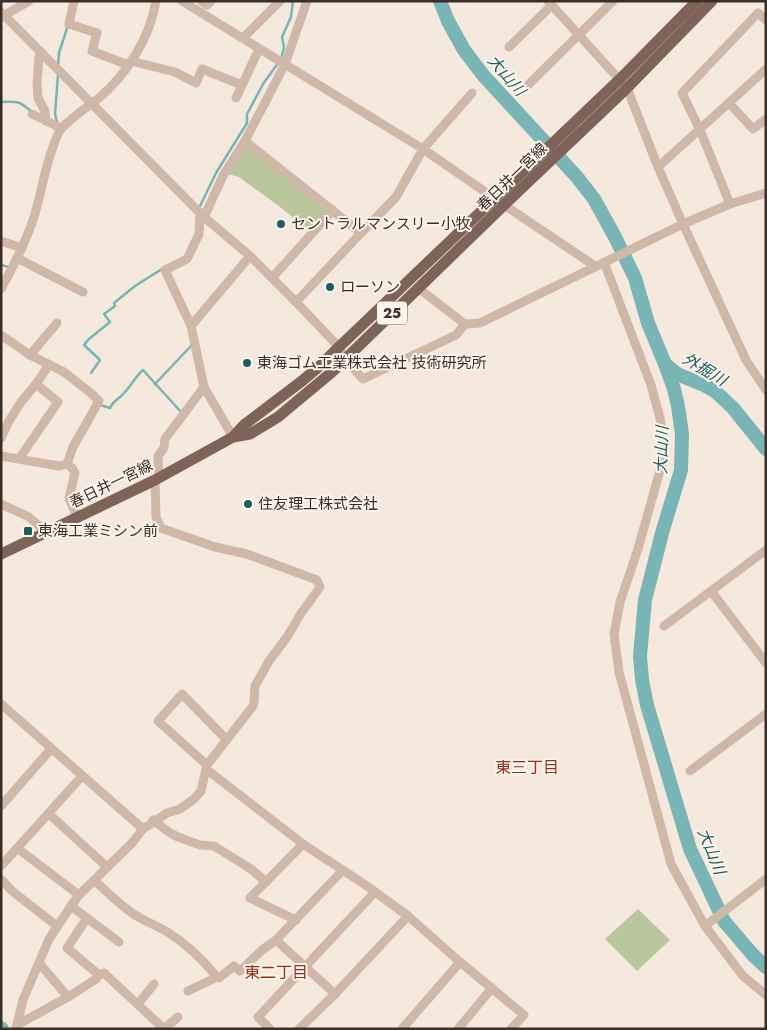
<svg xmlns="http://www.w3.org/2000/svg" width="767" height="1030" font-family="Jost,'Noto Sans JP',sans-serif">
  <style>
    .green { fill: #b9c69c }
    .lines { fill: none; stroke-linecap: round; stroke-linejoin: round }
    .stream { stroke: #79b5b5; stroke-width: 2.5 }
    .river { stroke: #79b5b5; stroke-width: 14 }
    .minor { stroke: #cfb8a8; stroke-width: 9 }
    .major { stroke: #7e6458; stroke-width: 11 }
    .poi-dot { fill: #195f61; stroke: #fcf3eb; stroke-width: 2 }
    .labels { text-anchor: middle; stroke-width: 4; stroke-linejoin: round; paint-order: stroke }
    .shield { fill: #fcf3eb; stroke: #756963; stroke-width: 1 }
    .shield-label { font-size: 14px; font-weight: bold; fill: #3b2e29 }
    .street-label { font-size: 15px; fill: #3b2e29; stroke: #fcf3eb }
    .poi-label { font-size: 15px; fill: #3b2e29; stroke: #fcf3eb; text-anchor: start }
    .water-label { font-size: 16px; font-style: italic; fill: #195f61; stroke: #fcf3eb }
    .neighbourhood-label { font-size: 16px; fill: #923219; stroke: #fcf3eb }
  </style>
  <rect width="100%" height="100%" fill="#f5e9de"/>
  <!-- green -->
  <g class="green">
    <polygon points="246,147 328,211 311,232 280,207 239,177 228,174"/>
    <polygon points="638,909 670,940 637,971 605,939"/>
  </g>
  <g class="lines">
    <!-- stream -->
    <g class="stream">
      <polyline points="58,66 59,53 68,25"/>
      <path d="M1 102C19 101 19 101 32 112"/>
      <polyline points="57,122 55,114 58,74"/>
      <polyline points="200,206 216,173 247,123 247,114 263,84 281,59 284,47 282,37 291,17 293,1"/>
      <polyline points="1,265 9,267"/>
      <polyline points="91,373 100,360 84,345 89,339 110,322 104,314 115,306 114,303 135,286 162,269"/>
      <polyline points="155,384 191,346"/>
      <path d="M100 405 110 408C113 401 119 399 124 393 131 386 135 377 143 370L181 412"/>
    </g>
    <!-- river -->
    <g class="river">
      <polyline points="440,1 448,21 464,50 483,75 577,177 594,199 615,237 635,278 648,323 665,364 674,389 678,406 682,434 681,470 662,533 645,600 640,656 642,680 647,705 690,849 724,921 753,955 766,967"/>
      <polyline points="665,364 677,374 704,385 716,392 733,408 766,449"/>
      <polyline points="1,1028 2,1029"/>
    </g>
    <!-- minor -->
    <g class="minor">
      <polyline points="74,1 69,24 97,33 92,51 128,65"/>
      <polyline points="182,1 423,149 494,198"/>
      <polyline points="201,1 207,5 211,1"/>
      <polyline points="548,1 627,88 658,167 683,224 746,360 766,390"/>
      <polyline points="1,12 204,217 250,256 296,302 339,347 345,359 363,379 456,335 465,324"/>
      <polyline points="1,17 29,1"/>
      <polyline points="243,38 280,1"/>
      <polyline points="509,47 552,5"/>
      <polyline points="41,52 39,57 37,83 38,98 45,111 46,121"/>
      <polyline points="131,61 175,72 196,83 202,69 242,85"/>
      <polyline points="525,88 613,1"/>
      <polyline points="236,98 259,49"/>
      <polyline points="729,103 753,129 766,119"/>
      <polyline points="32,114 53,124 61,129"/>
      <polyline points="245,141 361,233 396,197 423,149 472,93"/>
      <polyline points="658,167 766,69"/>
      <polyline points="730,204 700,130 682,93 758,13 766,20"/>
      <polyline points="504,205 595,266"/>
      <polyline points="204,217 223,176 245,141 285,64 307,1"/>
      <polyline points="1,241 22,248"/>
      <polyline points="17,258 83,292"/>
      <polyline points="604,262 651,385 661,422 662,463 638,549 620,602 614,634 619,672 671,864 705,926 743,976 766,995"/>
      <polyline points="272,278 333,210"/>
      <polyline points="418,288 465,324 480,323 683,224 730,204 766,193"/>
      <path d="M1 289C13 267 25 244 33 220 41 196 44 170 53 147 55 141 57 134 61 129 72 117 86 108 99 98 127 74 150 38 156 1"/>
      <polyline points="296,302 361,233"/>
      <polyline points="191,326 165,270 187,259 199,234 200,213"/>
      <polyline points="1,335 30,355 64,372 92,394 99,401 73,447 67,464"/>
      <polyline points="30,355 57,323"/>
      <polyline points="233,437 204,387 191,326 250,256"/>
      <polyline points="1,438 9,421 21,402 36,384 49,365"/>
      <polyline points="1,456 59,466 67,464 72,468 75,473 69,498 77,517"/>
      <polyline points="19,459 58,402 36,384"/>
      <polyline points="159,477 158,456 164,448 165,439 204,387"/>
      <polyline points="155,480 156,517 161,528 215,547 247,554 317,580 320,587 300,615 287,637 269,661 255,686 254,702 253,706 207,765 206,769 303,844 367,886 408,916 460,962 524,1015 511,1029"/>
      <polyline points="1,504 29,517 46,532"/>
      <polyline points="711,591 766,663"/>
      <polyline points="664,626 766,550"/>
      <polyline points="1,704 143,829"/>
      <polyline points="207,765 158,721 182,694 226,739"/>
      <polyline points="690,771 766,714"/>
      <polyline points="1,806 51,749"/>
      <polyline points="49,814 107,867"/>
      <polyline points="153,820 170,833 178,837 200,845 214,846 251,869 266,882"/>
      <polyline points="17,848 79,895"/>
      <polyline points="1,864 2,865 82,776"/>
      <polyline points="2,880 12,891 57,926"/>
      <path d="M94 880C107 892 120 905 135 915 146 922 158 926 169 933 188 945 203 960 217 977"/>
      <polyline points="71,906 87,918 67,948 99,975"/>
      <polyline points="87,918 119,942"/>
      <polyline points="296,920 250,898 303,844"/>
      <polyline points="705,926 766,879"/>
      <polyline points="276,940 335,994"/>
      <polyline points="39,963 68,997"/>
      <polyline points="188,991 217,977 219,978 234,966 240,971 262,950 276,940 343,870"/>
      <polyline points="138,1004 154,984"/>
      <polyline points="17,1025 68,997 96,979 99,975 104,973 164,1029"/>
      <polyline points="16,1029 23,1000 49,939 71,906 79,895 132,843 143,829 167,813 180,809 194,799 201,791 206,769"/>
      <polyline points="164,1029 178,1017"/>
      <polyline points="270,1029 258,1017 375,892"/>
      <polyline points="299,1029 335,994 408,916"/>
      <polyline points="402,1029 460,962"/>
      <polyline points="458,1029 492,988"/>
    </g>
    <!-- major -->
    <g class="major">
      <polyline points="233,437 250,434 278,417 332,372 504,205 627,88 712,1"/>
      <polyline points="1,554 155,480 233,437 244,425 302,381 322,364 339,347 620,79 697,1"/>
    </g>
  </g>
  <!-- markers -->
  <g class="poi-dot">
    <circle cx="281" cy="224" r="5"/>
    <circle cx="330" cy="287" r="5"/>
    <circle cx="247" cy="363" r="5"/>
    <circle cx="248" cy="504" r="5"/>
    <rect x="23" y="526" width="10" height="10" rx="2.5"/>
  </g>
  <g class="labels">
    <!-- shield labels -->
    <rect class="shield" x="377" y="301.5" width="30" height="23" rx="4"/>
    <g class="shield-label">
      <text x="392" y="318">25</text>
    </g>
    <!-- street labels -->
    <g class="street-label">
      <text transform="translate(512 177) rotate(-44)" y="5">春日井一宮線</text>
      <text transform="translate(111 484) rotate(-26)" y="5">春日井一宮線</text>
    </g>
    <!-- poi labels -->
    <g class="poi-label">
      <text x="291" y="229">セントラルマンスリー小牧</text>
      <text x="340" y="292">ローソン</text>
      <text x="257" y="368">東海ゴム工業株式会社 技術研究所</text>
      <text x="258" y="509">住友理工株式会社</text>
      <text x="38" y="536">東海工業ミシン前</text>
    </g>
    <!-- water labels -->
    <g class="water-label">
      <text transform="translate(507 75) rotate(49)" y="6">大山川</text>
      <text transform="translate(705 369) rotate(31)" y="6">外掘川</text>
      <text transform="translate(661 450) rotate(-88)" y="6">大山川</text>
      <text transform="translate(712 851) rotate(68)" y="6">大山川</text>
    </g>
    <!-- neighbourhood labels -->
    <g class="neighbourhood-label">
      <text x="527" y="773">東三丁目</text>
      <text x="276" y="978">東二丁目</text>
    </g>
  </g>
  <!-- border -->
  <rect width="767" height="1030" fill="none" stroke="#3b2e29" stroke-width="5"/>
</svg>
